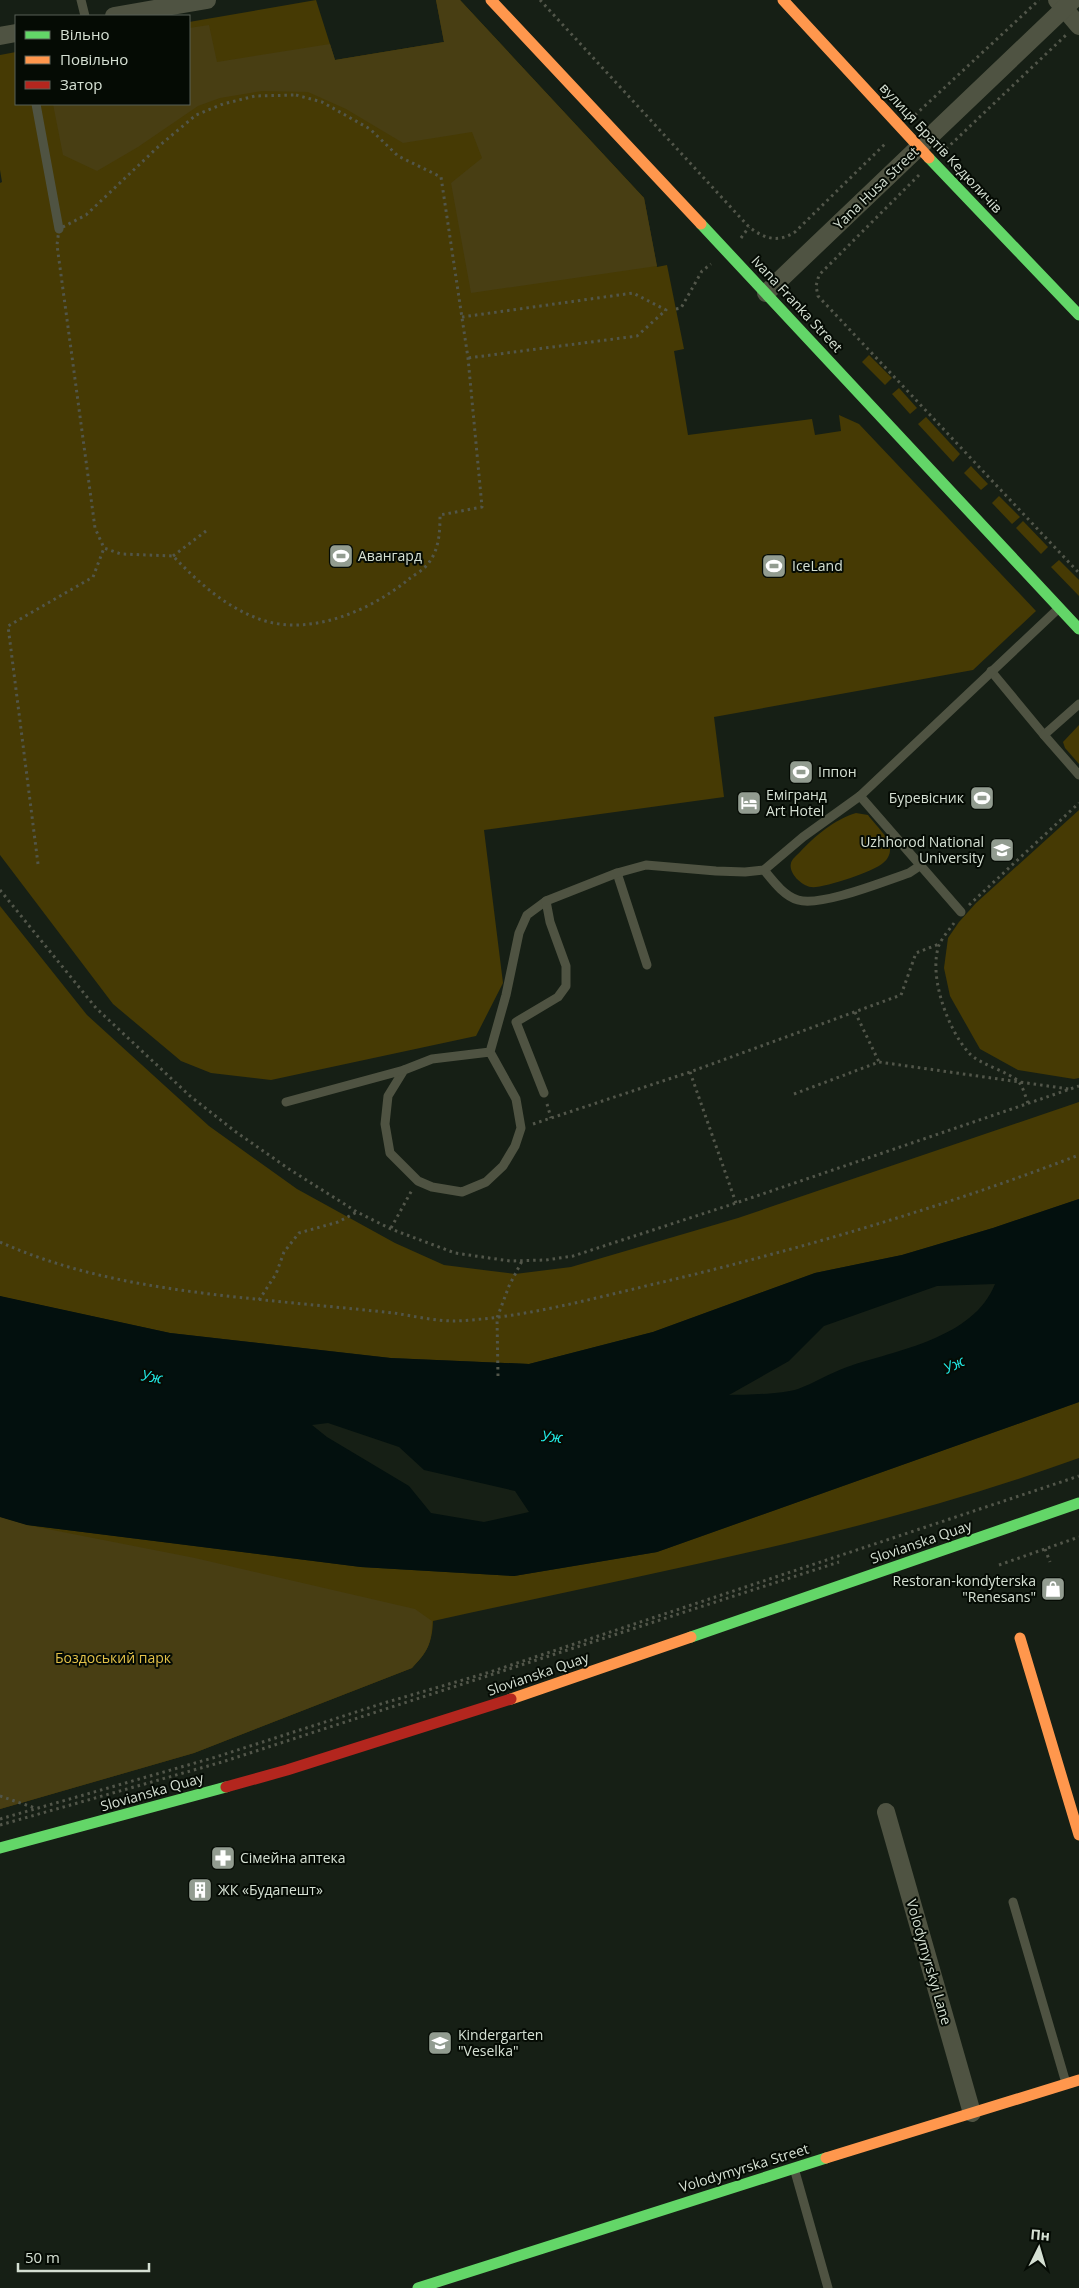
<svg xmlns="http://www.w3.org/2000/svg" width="1079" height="2288" font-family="'Open Sans',sans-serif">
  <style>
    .green { fill: #463a04 }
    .forest { fill: #483e13 }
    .water { fill: #03100e; fill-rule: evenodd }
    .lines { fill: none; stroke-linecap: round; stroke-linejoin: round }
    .path { stroke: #52564a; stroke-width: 3; stroke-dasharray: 2.5 4; stroke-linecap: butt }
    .lane { stroke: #4f5342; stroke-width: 9 }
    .street { stroke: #4f5342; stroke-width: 18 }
    .fast { stroke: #63d668; stroke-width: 11 }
    .slow { stroke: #ff974d; stroke-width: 11 }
    .jam { stroke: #b3261e; stroke-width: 11 }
    .labels { text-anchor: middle; stroke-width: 4; stroke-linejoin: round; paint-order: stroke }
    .street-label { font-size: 14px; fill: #d5e0d3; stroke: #050b04 }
    .poi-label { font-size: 14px; fill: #d5e0d3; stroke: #050b04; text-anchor: start }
    .park-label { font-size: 14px; fill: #e4c149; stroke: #050b04 }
    .water-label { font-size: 15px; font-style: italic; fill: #21e9e4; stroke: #050b04 }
  </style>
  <rect width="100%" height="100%" fill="#161f15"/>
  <!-- green -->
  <g class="green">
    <polygon points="316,0 335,60 444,42 436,0 460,0 644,198 657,267 667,265 684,349 674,351 688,435 812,419 815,435 841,431 839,415 859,424 1036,611 973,670 714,717 724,797 484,830 503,983 476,1036 271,1080 211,1073 181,1061 113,1004 0,855 0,183 2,182 0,170 0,55 16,52 16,104 189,104 189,22"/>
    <polygon points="869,355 892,378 885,385 862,362"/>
    <polygon points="899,388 917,408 910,414 892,394"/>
    <polygon points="926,417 960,454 953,462 918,424"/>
    <polygon points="971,466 988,484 981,490 964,473"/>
    <polygon points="999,496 1020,517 1012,524 992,503"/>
    <polygon points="1023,521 1048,547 1041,554 1016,528"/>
    <polygon points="1059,560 1079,580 1079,596 1051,567"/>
    <polygon points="1079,725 1079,764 1065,748 1063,742"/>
    <polygon points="1079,810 1079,1078 1074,1079 1018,1070 980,1049 950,996 944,968 948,938 959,922 976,903"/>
    <path d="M856 813 868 815C875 825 890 837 890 850 890 855 887 860 883 863 875 871 822 889 811 887 802 886 788 873 791 863 792 859 797 855 800 852 815 836 835 819 856 813Z"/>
    <polygon points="0,906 87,1015 209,1126 297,1189 395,1243 444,1265 515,1274 571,1267 738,1218 1079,1102 1079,1199 993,1228 902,1255 815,1273 653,1332 529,1364 391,1358 170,1333 3,1297 0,1296"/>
    <path d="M1079 1402V1458C870 1534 649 1573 433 1621 432 1644 427 1652 412 1668L194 1753 0 1809V1517L27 1525 361 1567 514 1576 657 1552Z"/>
  </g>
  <!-- forest -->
  <g class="forest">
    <polygon points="436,0 460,0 644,198 657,266 471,293 451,183 482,158 472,132 403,143 346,109 308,92 262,91 220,98 198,106 138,147 97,171 63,155 53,104 189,104 189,28 209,25 217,62 330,44 335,60 444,42"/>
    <path d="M0 1517 27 1525 195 1558 415 1609 432 1621C432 1644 427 1652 412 1668L194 1753 0 1809Z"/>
  </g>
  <!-- water -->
  <path class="water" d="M1079 1199V1402L657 1552 514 1576 361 1567 27 1525 0 1517V1296L170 1333 390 1358 529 1364 653 1332 815 1273 902 1255 993 1228ZM995 1284C973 1339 896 1350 847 1367 830 1373 814 1383 798 1389 782 1394 746 1395 729 1395L789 1361 824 1326 937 1286ZM328 1423 399 1447 424 1470 515 1491 529 1512 484 1522 431 1513 409 1486 327 1437 312 1425Z"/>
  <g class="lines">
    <!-- path -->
    <g class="path">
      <path d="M540 0 749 227C765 239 778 243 795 232L887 142"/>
      <path d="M296 95 322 102 370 129 398 156 441 177 468 358 482 507 440 515C440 533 439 551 427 565 422 571 414 575 409 579 369 612 305 639 254 617 222 604 197 581 173 556L121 554 104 548 95 528 57 245 59 229 86 215 159 146 196 115 223 104 255 96Z"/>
      <polyline points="915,115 1039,0"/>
      <polyline points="946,149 1066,35"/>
      <polyline points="919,175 819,275 816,286 818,296 1079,573"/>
      <polyline points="741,238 749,227"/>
      <polyline points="676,309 681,308 702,271 711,264"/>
      <polyline points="462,317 633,293 666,310 637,336 468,358"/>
      <polyline points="173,556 206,531"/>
      <polyline points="38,864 8,626 93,577 104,548"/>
      <polyline points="0,890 96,1008 190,1096 236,1132 289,1169 357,1212 391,1229 455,1253 510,1261 546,1260 573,1256 736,1203 1079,1086"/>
      <polyline points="969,905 1079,803"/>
      <path d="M954 923C949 930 942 938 939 945 928 976 948 1030 969 1053 980 1065 1010 1072 1019 1082 1023 1087 1026 1098 1028 1103"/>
      <polyline points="855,1012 879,1062"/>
      <polyline points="690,1072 736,1203"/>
      <polyline points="794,1094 879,1062 1069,1089"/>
      <polyline points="547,1104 551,1118"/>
      <polyline points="533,1124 690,1072 901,995 916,953 939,944"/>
      <polyline points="391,1228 412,1190"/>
      <path d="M0 1242C80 1278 168 1290 255 1299 301 1304 347 1308 394 1313 413 1316 435 1321 455 1321 525 1318 594 1298 663 1282 804 1248 944 1207 1079 1155"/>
      <polyline points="259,1300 276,1274 284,1252 299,1233 338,1222 357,1212"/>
      <polyline points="498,1376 497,1318 509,1286 522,1261"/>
      <polyline points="1045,1549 1050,1562"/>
      <polyline points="999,1565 1079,1537"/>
      <polyline points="0,1796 35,1808"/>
      <polyline points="0,1819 216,1757 384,1703 490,1672 1079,1476"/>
      <polyline points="0,1825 222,1762 839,1562"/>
    </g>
    <!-- lane -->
    <g class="lane">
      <polyline points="81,0 85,16"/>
      <polyline points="36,104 59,229"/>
      <polyline points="991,671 1044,735"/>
      <polyline points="1079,704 1044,735 1079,775"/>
      <polyline points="860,796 961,912"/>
      <path d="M764 870C773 881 784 896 798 900 821 907 885 881 909 873L921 865"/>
      <polyline points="617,873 647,965"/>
      <polyline points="490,1052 516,1099 521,1128 515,1146 503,1166 486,1182 462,1192 432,1187 418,1181 390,1153 385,1124 388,1096 404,1070 432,1059 490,1052 506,995 519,933 527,915 546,901"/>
      <polyline points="544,1093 516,1022 558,997 566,986 566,966 550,922 546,901 617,873 646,865 716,871 745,872 764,870 803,837 860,796 1059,608"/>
      <polyline points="286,1102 404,1070"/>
      <polyline points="1013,1902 1066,2083"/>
      <polyline points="794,2168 828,2288"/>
    </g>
    <!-- street -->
    <g class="street">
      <polyline points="1057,0 1079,26"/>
      <polyline points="114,16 207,0"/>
      <polyline points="0,36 16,33"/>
      <polyline points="766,293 1073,0"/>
      <polyline points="886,1812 972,2113"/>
    </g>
    <!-- fast -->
    <g class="fast">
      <polyline points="929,158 1079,315"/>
      <polyline points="701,224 1079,629"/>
      <polyline points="691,1637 1079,1503"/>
      <polyline points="0,1848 226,1787"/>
      <polyline points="418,2288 826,2158"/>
    </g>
    <!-- slow -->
    <g class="slow">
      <polyline points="491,0 701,224"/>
      <polyline points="783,0 929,158"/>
      <polyline points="1020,1638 1079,1835"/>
      <polyline points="511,1699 691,1637"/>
      <polyline points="826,2158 1079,2080"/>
    </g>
    <!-- jam -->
    <polyline class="jam" points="226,1787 287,1770 511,1699"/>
  </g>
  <!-- icons -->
  <defs>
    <symbol id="stadium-square" viewBox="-11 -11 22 22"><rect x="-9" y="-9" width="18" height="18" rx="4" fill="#929c90" stroke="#050b04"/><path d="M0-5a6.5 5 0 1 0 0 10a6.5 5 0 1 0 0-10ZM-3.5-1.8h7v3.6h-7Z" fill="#fff"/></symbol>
    <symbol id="hotel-square" viewBox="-11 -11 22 22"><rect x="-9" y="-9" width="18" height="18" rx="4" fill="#929c90" stroke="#050b04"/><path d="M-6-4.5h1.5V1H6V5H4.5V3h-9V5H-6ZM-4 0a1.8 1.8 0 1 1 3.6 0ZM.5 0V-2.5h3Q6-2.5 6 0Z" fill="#fff"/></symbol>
    <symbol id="university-square" viewBox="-11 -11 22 22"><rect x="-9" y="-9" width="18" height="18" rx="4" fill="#929c90" stroke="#050b04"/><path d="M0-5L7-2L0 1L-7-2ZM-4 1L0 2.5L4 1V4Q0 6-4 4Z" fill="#fff"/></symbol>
    <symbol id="shop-square" viewBox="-11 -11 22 22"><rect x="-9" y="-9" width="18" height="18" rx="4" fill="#929c90" stroke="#050b04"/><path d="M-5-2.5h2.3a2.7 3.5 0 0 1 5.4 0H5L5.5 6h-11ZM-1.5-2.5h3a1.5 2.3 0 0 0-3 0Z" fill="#fff"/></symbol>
    <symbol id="pharmacy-square" viewBox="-11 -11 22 22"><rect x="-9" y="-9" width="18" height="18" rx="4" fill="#929c90" stroke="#050b04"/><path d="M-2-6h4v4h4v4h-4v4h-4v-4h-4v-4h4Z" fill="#fff"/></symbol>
    <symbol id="building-square" viewBox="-11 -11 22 22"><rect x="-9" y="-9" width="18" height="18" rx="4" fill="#929c90" stroke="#050b04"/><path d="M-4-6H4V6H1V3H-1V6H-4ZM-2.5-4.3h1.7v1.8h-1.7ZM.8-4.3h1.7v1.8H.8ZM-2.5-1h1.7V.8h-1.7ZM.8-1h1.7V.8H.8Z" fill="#fff"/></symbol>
    <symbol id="school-square" viewBox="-11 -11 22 22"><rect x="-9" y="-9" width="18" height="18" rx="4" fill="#929c90" stroke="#050b04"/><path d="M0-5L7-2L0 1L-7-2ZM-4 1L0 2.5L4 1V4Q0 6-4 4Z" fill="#fff"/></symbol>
  </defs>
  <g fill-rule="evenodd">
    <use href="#stadium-square" x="327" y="542" width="28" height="28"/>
    <use href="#stadium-square" x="760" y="552" width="28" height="28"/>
    <use href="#stadium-square" x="787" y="758" width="28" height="28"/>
    <use href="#stadium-square" x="968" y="784" width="28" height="28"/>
    <use href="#hotel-square" x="735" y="789" width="28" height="28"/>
    <use href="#university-square" x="988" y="836" width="28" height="28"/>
    <use href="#shop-square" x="1039" y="1575" width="28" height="28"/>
    <use href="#pharmacy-square" x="209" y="1844" width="28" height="28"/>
    <use href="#building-square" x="186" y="1876" width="28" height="28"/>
    <use href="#school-square" x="426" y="2029" width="28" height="28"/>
  </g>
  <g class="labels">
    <!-- street labels -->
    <g class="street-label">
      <text transform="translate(941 148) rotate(47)" y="5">вулиця Братів Кедюличів</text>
      <text transform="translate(876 188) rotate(-44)" y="5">Yana Husa Street</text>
      <text transform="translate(797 304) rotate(47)" y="5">Ivana Franka Street</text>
      <text transform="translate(921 1542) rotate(-19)" y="5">Slovianska Quay</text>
      <text transform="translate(538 1674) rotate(-19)" y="5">Slovianska Quay</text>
      <text transform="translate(152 1792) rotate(-16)" y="5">Slovianska Quay</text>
      <text transform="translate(929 1962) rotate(74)" y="5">Volodymyrskyi Lane</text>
      <text transform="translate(744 2168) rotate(-17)" y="5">Volodymyrska Street</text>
    </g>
    <!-- poi labels -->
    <g class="poi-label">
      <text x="358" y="561">Авангард</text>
      <text x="792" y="571">IceLand</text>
      <text x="818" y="777">Іппон</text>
      <text x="766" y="800">Емігранд<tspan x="766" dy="16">Art Hotel</tspan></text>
      <text x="964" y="803" text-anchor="end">Буревісник</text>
      <text x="984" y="847" text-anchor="end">Uzhhorod National<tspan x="984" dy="16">University</tspan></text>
      <text x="1036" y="1586" text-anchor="end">Restoran-kondyterska<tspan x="1036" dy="16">"Renesans"</tspan></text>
      <text x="240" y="1863">Сімейна аптека</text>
      <text x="218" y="1895">ЖК «Будапешт»</text>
      <text x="458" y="2040">Kindergarten<tspan x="458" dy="16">"Veselka"</tspan></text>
    </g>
    <!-- park labels -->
    <g class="park-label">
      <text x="113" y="1663">Боздоський парк</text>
    </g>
    <!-- water labels -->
    <g class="water-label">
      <text transform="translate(954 1365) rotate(-26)" y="5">Уж</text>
      <text transform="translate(152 1377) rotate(9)" y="5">Уж</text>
      <text transform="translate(552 1437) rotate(6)" y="5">Уж</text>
    </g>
  </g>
  <!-- legend -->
  <rect x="15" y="15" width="175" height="90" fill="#050b04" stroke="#586057"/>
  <rect x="25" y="31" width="25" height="8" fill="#63d668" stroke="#586057"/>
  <text x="60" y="40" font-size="15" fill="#d5e0d3">Вільно</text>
  <rect x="25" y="56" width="25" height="8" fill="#ff974d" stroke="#586057"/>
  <text x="60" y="65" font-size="15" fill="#d5e0d3">Повільно</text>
  <rect x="25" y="81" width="25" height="8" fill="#b3261e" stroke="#586057"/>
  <text x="60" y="90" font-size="15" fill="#d5e0d3">Затор</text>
  <!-- north arrow -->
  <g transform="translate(1039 2248) rotate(5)" stroke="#050b04" stroke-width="4" paint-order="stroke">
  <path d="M0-4L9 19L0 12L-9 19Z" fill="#d5e0d3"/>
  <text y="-8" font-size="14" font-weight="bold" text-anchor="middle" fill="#d5e0d3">Пн</text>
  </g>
  <!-- scale -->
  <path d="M18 2263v8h131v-8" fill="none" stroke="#d5e0d3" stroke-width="2.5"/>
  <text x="25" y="2263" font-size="15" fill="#d5e0d3" stroke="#050b04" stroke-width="4" paint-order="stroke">50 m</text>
</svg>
